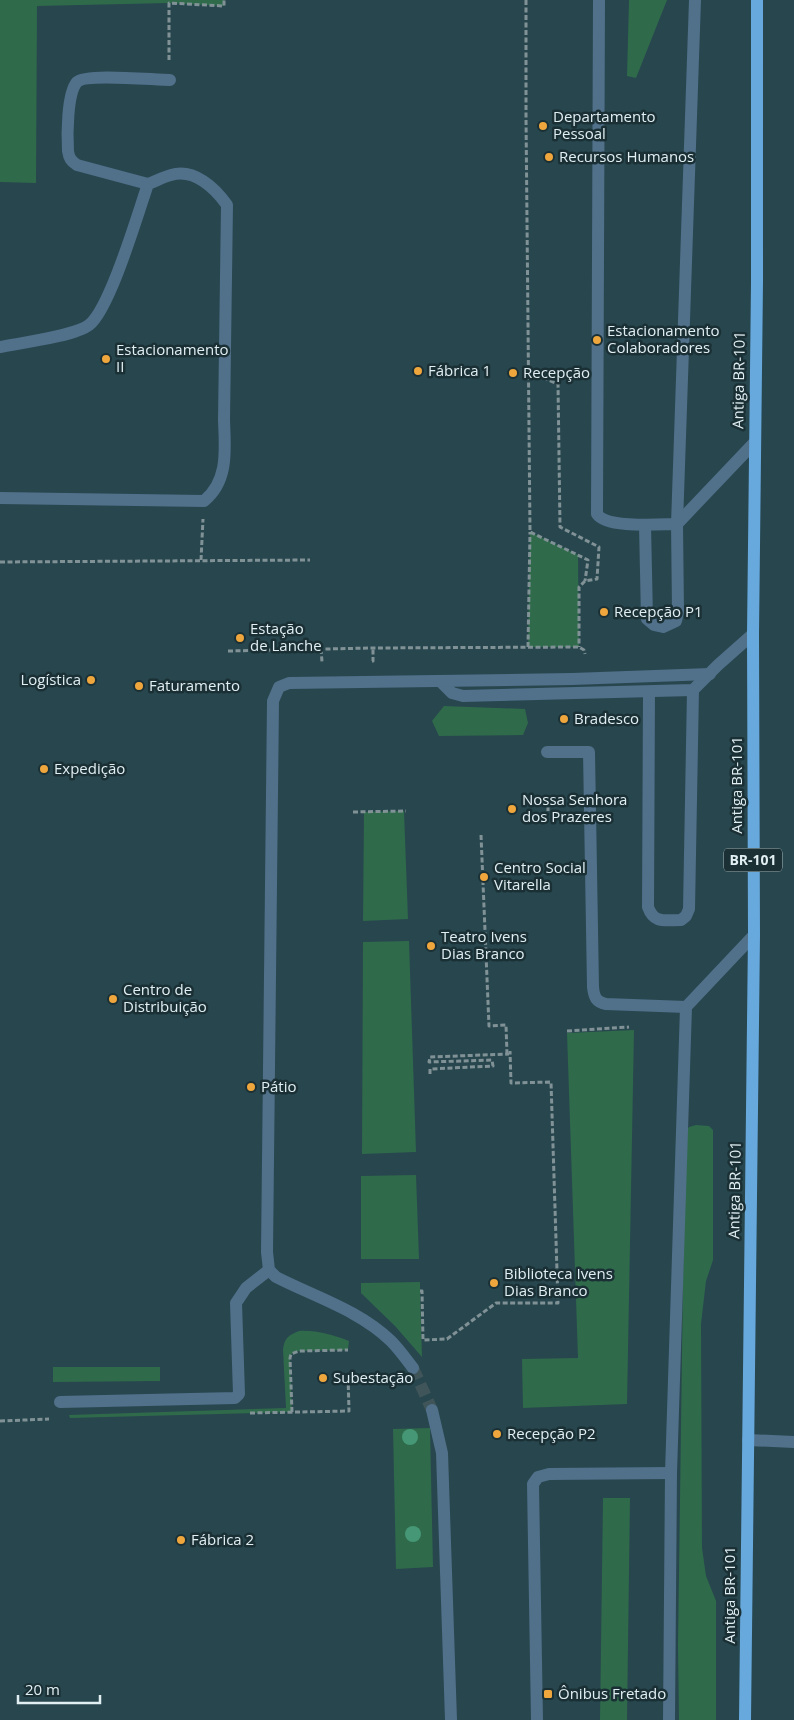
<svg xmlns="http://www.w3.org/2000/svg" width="794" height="1720" font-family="'Open Sans',sans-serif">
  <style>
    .built { fill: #28464e }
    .green { fill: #2f6a4b }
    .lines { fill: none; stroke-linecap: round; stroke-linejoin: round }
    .minor-tunnel { stroke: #40555a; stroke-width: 12; stroke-dasharray: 12 6; stroke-linecap: butt }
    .path { stroke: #819297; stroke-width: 3; stroke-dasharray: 5 2.5; stroke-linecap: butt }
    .minor { stroke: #51708a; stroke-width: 12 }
    .major { stroke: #67a8dd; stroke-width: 12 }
    .tree { fill: #459775 }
    .poi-dot { fill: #efa73d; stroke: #1a3035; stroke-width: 2 }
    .labels { text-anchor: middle; stroke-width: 5; stroke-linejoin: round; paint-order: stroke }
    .shield { fill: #1a3035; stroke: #a5b5b9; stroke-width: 1 }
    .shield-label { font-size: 14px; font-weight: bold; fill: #e1eef2 }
    .poi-label { font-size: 15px; fill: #e1eef2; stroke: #1a3035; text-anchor: start }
    .street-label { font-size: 15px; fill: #e1eef2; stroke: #1a3035 }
  </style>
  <rect width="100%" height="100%" fill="#243a3f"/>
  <!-- built -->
  <rect class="built" x="0" y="0" width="794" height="1720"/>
  <!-- green -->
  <g class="green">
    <polygon points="0,0 224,0 224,6 169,3 37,6 36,183 0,182"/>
    <polygon points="629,0 667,0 636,78 627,76"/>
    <polygon points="530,532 578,555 579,647 528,647"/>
    <polygon points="444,706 525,709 528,723 523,735 439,736 432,721"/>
    <polygon points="404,811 408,919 363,921 364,812"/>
    <polygon points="409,941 416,1152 362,1154 363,942"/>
    <polygon points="634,1030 627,1404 523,1408 522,1359 578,1358 567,1033"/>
    <polygon points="696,1125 709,1126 713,1130 713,1260 706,1281 701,1324 702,1548 706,1576 716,1601 716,1720 679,1720 678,1646 685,1133 689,1127"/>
    <polygon points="416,1175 419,1259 361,1259 361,1176"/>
    <polygon points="420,1282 420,1291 422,1357 395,1326 361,1293 361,1283"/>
    <path d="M299 1331C316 1330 333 1335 349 1341L348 1350 299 1351 291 1354 290 1358 292 1412 70 1418 69 1415 286 1408 283 1350C284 1338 289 1335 299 1331Z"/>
    <polygon points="53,1367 160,1367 160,1381 53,1382"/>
    <polygon points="430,1428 433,1567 396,1569 393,1429"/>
    <polygon points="603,1498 630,1498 627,1720 600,1720"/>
  </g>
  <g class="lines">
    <!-- minor-tunnel -->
    <polyline class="minor-tunnel" points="413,1368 432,1410"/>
    <!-- path -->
    <g class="path">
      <polyline points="526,0 526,117 530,532 588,560 585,581"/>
      <polyline points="169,60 169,3 224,6 224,0"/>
      <polyline points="529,372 558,384 560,527 599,547 597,579 585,581 579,587 579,647"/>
      <polyline points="201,560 203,519"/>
      <polyline points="0,562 310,560"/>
      <polyline points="528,647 530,532"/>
      <polyline points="321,649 322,662 323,662"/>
      <polyline points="228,651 373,648 579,647 584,650 585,654"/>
      <polyline points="372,661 373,661 373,648"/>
      <polyline points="548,800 548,811"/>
      <polyline points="353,812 406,811"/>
      <polyline points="481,835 489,1026 506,1025 507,1054"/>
      <polyline points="567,1031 629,1027"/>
      <polyline points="430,1074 430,1069 493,1066 492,1060 429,1062 430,1057 509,1054"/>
      <polyline points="420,1291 422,1291 423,1340 447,1339 496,1303 558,1303 551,1082 511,1083 510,1051"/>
      <polyline points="292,1412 290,1358 291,1354 299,1351 348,1350"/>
      <polyline points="250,1413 349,1411 348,1375"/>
      <polyline points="0,1421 49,1419"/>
    </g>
    <!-- minor -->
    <g class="minor">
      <path d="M599 0 597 514C607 529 660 524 677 524L755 442"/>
      <path d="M148 184 77 165C71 161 69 158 68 151 67 136 67 93 77 82 86 73 154 80 170 80"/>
      <path d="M0 347C20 343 75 336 89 325 110 309 138 213 148 184 156 181 163 177 171 175 194 168 215 188 227 205L224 420C225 449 229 481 204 501L0 498"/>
      <polyline points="645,525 647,619 654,625 663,627 676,621 678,611 677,524 695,0"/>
      <polyline points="440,681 452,693 463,696 693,690 718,665 753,634"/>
      <path d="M649 692 648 907C654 924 665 920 681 920L686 916 689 909 693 690"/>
      <path d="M547 752H589L593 987C594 997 596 1002 606 1004L686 1007"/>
      <path d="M413 1368C406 1359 399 1349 391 1341 359 1310 315 1297 276 1277L269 1270 267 1252 273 701 279 687 289 683 572 679 710 674"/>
      <polyline points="60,1402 235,1398 239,1394 236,1303 246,1288 269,1270"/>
      <polyline points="432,1410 442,1453 451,1720"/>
      <polyline points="748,1440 794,1442"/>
      <polyline points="537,1720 533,1484 538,1477 549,1474 671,1473"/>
      <polyline points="669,1720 671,1473 686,1007 754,935"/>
    </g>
    <!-- major -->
    <polyline class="major" points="745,1720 754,935 753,634 757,282 757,0"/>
  </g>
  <!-- trees -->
  <g class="tree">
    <circle cx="410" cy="1437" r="8"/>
    <circle cx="413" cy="1534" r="8"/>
  </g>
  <!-- markers -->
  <g class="poi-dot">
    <circle cx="543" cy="126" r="5"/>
    <circle cx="549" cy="157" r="5"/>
    <circle cx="597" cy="340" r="5"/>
    <circle cx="106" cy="359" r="5"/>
    <circle cx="418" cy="371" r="5"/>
    <circle cx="513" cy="373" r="5"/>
    <circle cx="604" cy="612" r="5"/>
    <circle cx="240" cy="638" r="5"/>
    <circle cx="91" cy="680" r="5"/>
    <circle cx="139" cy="686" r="5"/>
    <circle cx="564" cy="719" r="5"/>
    <circle cx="44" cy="769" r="5"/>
    <circle cx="512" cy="809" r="5"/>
    <circle cx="484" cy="877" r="5"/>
    <circle cx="431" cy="946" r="5"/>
    <circle cx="113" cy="999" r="5"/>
    <circle cx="251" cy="1087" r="5"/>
    <circle cx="494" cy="1283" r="5"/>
    <circle cx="323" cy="1378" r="5"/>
    <circle cx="497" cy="1434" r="5"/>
    <circle cx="181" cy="1540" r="5"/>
    <rect x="543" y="1689" width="10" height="10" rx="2.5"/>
  </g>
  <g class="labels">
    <!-- shield labels -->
    <rect class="shield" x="724" y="848.5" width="58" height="23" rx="4"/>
    <g class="shield-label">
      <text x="753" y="865">BR-101</text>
    </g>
    <!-- poi labels -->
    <g class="poi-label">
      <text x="553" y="122">Departamento<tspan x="553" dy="17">Pessoal</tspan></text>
      <text x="559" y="162">Recursos Humanos</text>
      <text x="607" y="336">Estacionamento<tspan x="607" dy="17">Colaboradores</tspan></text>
      <text x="116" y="355">Estacionamento<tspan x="116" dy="17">II</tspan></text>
      <text x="428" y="376">Fábrica 1</text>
      <text x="523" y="378">Recepção</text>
      <text x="614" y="617">Recepção P1</text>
      <text x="250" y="634">Estação<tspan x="250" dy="17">de Lanche</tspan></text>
      <text x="81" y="685" text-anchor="end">Logística</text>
      <text x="149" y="691">Faturamento</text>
      <text x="574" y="724">Bradesco</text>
      <text x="54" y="774">Expedição</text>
      <text x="522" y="805">Nossa Senhora<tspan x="522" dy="17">dos Prazeres</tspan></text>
      <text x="494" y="873">Centro Social<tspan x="494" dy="17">Vitarella</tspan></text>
      <text x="441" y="942">Teatro Ivens<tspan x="441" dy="17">Dias Branco</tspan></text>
      <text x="123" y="995">Centro de<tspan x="123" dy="17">Distribuição</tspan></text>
      <text x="261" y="1092">Pátio</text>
      <text x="504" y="1279">Biblioteca Ivens<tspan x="504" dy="17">Dias Branco</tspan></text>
      <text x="333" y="1383">Subestação</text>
      <text x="507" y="1439">Recepção P2</text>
      <text x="191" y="1545">Fábrica 2</text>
      <text x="558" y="1699">Ônibus Fretado</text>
    </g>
    <!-- street labels -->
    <g class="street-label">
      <text transform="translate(739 380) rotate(-89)" y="5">Antiga BR-101</text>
      <text transform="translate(737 785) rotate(-90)" y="5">Antiga BR-101</text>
      <text transform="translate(735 1190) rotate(-89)" y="5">Antiga BR-101</text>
      <text transform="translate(730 1595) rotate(-90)" y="5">Antiga BR-101</text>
    </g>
  </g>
  <!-- scale -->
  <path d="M18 1695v8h82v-8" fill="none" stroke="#e1eef2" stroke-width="2.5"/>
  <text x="25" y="1695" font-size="15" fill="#e1eef2" stroke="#1a3035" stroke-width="4" paint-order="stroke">20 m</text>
</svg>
